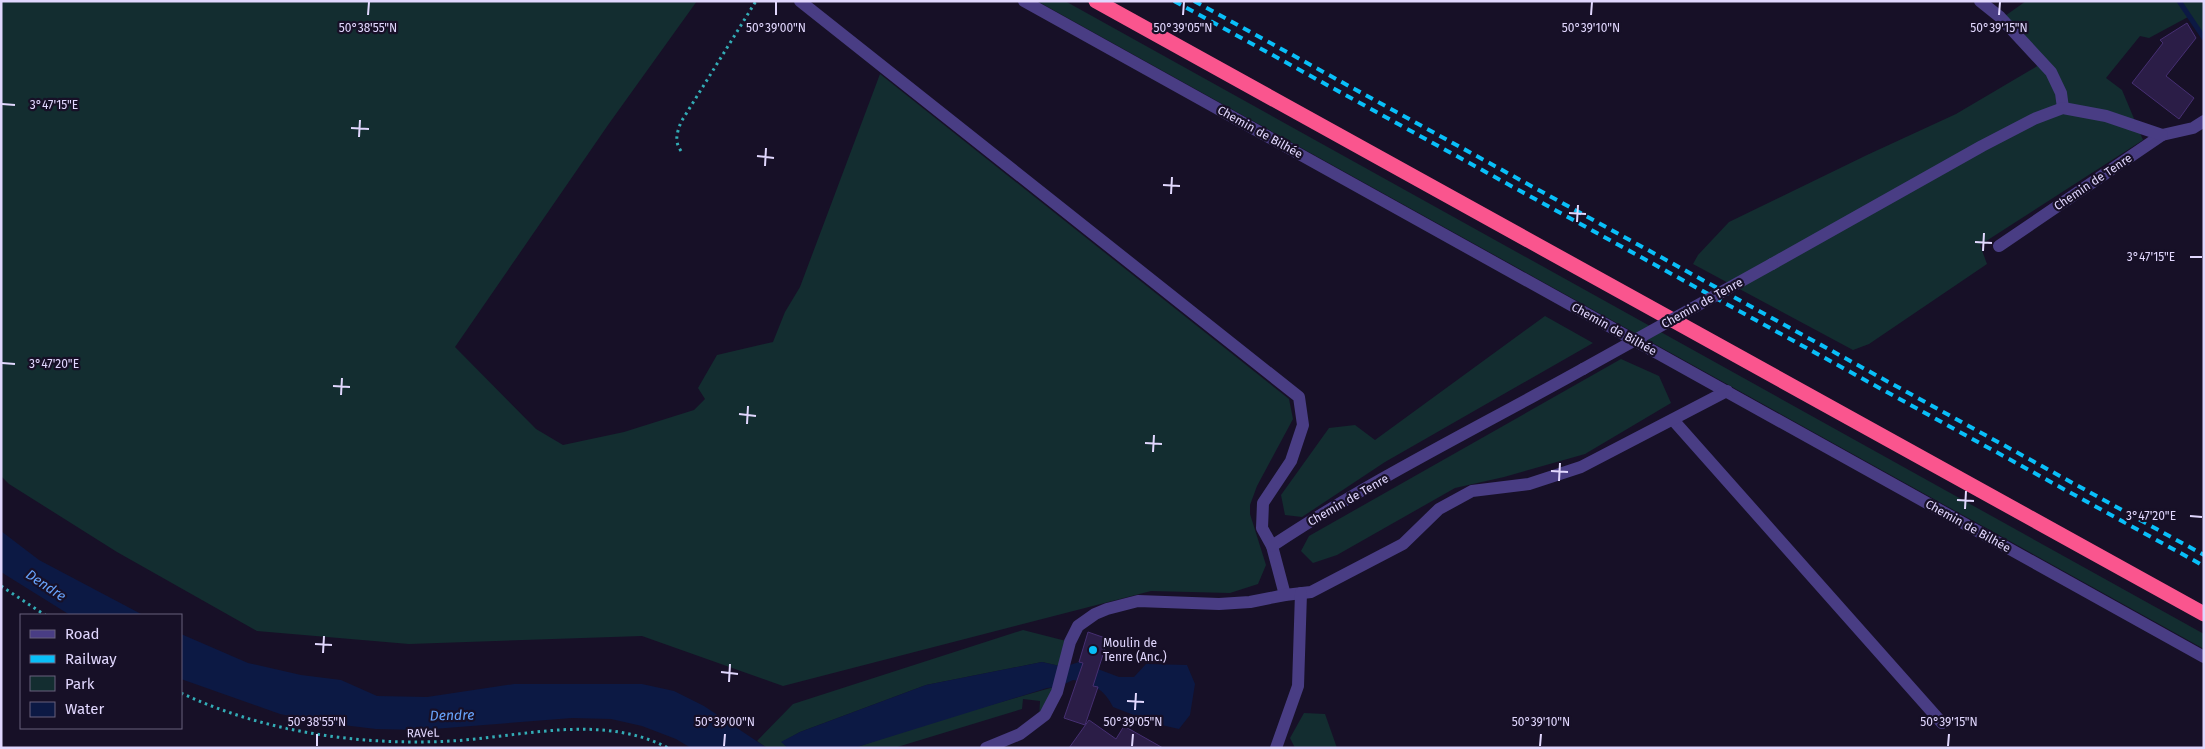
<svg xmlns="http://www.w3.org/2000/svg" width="2205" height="749" font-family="'Fira Sans',sans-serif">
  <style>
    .green { fill: #132d30 }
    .water { fill: #0c1944 }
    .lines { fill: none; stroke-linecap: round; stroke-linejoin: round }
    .stream { stroke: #0c1944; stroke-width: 5 }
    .building { fill: #2b1d47; stroke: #462f72 }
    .path { stroke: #33acb6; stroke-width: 3; stroke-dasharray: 2.5 4; stroke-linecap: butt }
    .minor { stroke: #493d84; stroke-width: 12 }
    .highway { stroke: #fa558e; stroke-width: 15 }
    .rail { stroke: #09bff8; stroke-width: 4; stroke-dasharray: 8 6; stroke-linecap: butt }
    .minor-bridge { stroke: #493d84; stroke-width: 12 }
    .ticks { fill: none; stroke: #e1d7fe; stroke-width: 2 }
    .poi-dot { fill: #09bff8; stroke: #171027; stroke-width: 2 }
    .labels { text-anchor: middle; stroke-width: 4.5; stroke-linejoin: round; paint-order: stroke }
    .street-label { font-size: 12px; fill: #e1d7fe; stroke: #171027 }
    .poi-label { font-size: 12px; fill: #e1d7fe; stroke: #171027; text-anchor: start }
    .water-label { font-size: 14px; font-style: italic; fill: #68a3fb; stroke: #171027 }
    .ticks-label { font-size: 12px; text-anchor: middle; fill: #e1d7fe; stroke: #171027; stroke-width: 4.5; stroke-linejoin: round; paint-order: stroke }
  </style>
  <rect width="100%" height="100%" fill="#171027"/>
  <!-- green -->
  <g class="green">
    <polygon points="1,1 697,1 608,125 455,347 536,429 563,445 624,432 694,410 705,399 698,388 717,355 773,342 785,312 800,287 880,74 1289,399 1293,419 1257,486 1250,505 1250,514 1266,565 1258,584 1230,593 1151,591 783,686 642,636 409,644 257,631 117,552 9,484 1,476"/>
    <polygon points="1037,1 1065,1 2204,634 2204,649"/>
    <polygon points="2026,1 2204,1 2204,38 2188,17 2149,38 2140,36 2106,78 2122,90 2143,140 1980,245 1987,264 1869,344 1853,350 1693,264 1698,255 1729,222 1867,155 1956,114 2039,65 2005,16"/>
    <polygon points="1545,316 1593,343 1385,462 1302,517 1285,515 1281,495 1329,428 1355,425 1375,440"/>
    <polygon points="1621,359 1659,376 1671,403 1585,454 1504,477 1455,488 1337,555 1313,563 1301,551 1309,536"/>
    <polygon points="1023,630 1070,642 1064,667 1042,662 926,685 800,732 782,742 788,748 767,748 757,741 793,704"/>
    <polygon points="1054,687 1039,719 1040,701 1023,699 1022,709 894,748 854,748 941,719"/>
    <polygon points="1304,713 1325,714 1337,748 1295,748 1290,738"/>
  </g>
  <!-- water -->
  <g class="water">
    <polygon points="1,531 39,560 143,615 70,615 1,572"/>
    <polygon points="181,634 248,663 301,675 341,680 377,696 427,697 514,684 642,684 674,691 704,706 767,748 691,748 676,739 642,726 611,719 572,718 420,730 376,729 326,723 280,714 181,679"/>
    <path d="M1042 662 1064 667 1079 662 1119 677H1134L1146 664 1187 665 1195 684 1190 715 1179 729 1157 724 1113 707C1105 690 1092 682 1073 680L1058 687 1047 688 854 748H788L781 742 800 732 926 685Z"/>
  </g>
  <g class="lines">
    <!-- stream -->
    <polyline class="stream" points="2179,1 2204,38"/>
  </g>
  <!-- building -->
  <g class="building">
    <polygon points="2187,23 2196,38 2166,76 2194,98 2179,119 2132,83 2163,43 2160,40"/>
    <polygon points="1088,632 1108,639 1093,686 1098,687 1085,725 1064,718 1083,663 1079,662"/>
    <polygon points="1089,720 1116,739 1124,726 1163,748 1069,748"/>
  </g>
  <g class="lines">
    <!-- path -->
    <g class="path">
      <path d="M681 151C674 141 677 133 681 122L756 1"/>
      <polyline points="1,586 45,615"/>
      <path d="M181 693C264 732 360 746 451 741 521 737 602 713 668 748"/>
    </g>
    <!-- minor -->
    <g class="minor">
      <polyline points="800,1 1299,397 1303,425 1291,461 1263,503 1262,528 1272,546 1285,595"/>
      <polyline points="1024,1 2204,657"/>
      <polyline points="1980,1 2000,17 2051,72 2061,93 2063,108"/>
      <polyline points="1999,246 2162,135 2193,128 2204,121"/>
      <polyline points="1772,264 1982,146 2034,119 2063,108 2106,116 2162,135"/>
      <polyline points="1674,421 1942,723"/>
      <path d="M1272 546C1371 480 1479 427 1583 369"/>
      <polyline points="986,748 1020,734 1045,715 1057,692 1070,642 1078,626 1095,614 1107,609 1138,601 1219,604 1250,602 1285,595 1311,592 1403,544 1439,509 1472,491 1529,484 1581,467 1727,391"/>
      <polyline points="1276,748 1298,686 1301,593"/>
    </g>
    <!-- highway -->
    <polyline class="highway" points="1096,1 2204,614"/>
    <!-- rail -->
    <g class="rail">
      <polyline points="1174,1 2204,566"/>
      <polyline points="1194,1 2204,555"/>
    </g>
    <!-- minor-bridge -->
    <polyline class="minor-bridge" points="1583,369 1772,264"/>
  </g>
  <!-- ticks -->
  <path class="ticks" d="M368 15 369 2M776 15V2M1183 15 1184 2M1591 15 1592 2M1999 15 2000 2M2 104 15 105M351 128 369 129M359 137 360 120M757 156 774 158M765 166 766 148M1163 185 1180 186M1171 194 1172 177M1569 213 1586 214M1577 222 1578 205M1975 242 1992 243M1983 251 1984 233M2190 257H2202M2 363 15 364M333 386 350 387M341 395 342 378M739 414 756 416M747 424 748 406M1145 443 1162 444M1153 452 1154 435M1551 471 1568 472M1559 481 1560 463M1957 500 1974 501M1965 509 1966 491M2190 516 2202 517M315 644 332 645M323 653 324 636M721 672 738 674M729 682 730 664M1127 701 1144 702M1135 710 1136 693M317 746V734M724 746 725 734M1132 746 1133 734M1540 746 1541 734M1948 746 1949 734"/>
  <!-- markers -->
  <circle class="poi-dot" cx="1093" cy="650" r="5"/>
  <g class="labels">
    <!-- street labels -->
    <g class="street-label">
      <text transform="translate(1260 132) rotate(29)" y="4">Chemin de Bilhée</text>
      <text transform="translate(2093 182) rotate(-34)" y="4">Chemin de Tenre</text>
      <text transform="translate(1702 303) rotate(-29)" y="4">Chemin de Tenre</text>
      <text transform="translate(1614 329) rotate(29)" y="4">Chemin de Bilhée</text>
      <text transform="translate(1348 500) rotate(-30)" y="4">Chemin de Tenre</text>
      <text transform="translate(1968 526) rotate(29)" y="4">Chemin de Bilhée</text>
      <text transform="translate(423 733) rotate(-1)" y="4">RAVeL</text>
    </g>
    <!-- poi labels -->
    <g class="poi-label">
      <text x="1103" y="647">Moulin de<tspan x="1103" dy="14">Tenre (Anc.)</tspan></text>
    </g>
    <!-- water labels -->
    <g class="water-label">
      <text transform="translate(46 585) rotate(34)" y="5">Dendre</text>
      <text transform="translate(452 715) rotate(-1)" y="5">Dendre</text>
    </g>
  </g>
  <g class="ticks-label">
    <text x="368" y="32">50°38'55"N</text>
    <text x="776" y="32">50°39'00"N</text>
    <text x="1183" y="32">50°39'05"N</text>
    <text x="1591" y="32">50°39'10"N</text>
    <text x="1999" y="32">50°39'15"N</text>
    <text x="54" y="109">3°47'15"E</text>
    <text x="2151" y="261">3°47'15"E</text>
    <text x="54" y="368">3°47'20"E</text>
    <text x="2151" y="520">3°47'20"E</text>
    <text x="317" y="726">50°38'55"N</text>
    <text x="725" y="726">50°39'00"N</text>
    <text x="1133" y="726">50°39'05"N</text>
    <text x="1541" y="726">50°39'10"N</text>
    <text x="1949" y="726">50°39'15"N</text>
  </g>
  <!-- border -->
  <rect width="2205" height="749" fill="none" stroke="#e1d7fe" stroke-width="5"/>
  <!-- legend -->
  <rect x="20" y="614" width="162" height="115" fill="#171027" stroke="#68607d"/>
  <rect x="30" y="630" width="25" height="8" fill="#493d84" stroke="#68607d"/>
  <text x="65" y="639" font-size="15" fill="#e1d7fe">Road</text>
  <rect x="30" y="655" width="25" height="8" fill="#09bff8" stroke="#68607d"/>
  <text x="65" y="664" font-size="15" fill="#e1d7fe">Railway</text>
  <rect x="30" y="676" width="25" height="15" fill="#132d30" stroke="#68607d"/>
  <text x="65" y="689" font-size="15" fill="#e1d7fe">Park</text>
  <rect x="30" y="702" width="25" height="15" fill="#0c1944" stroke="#68607d"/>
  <text x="65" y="714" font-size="15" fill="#e1d7fe">Water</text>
</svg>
